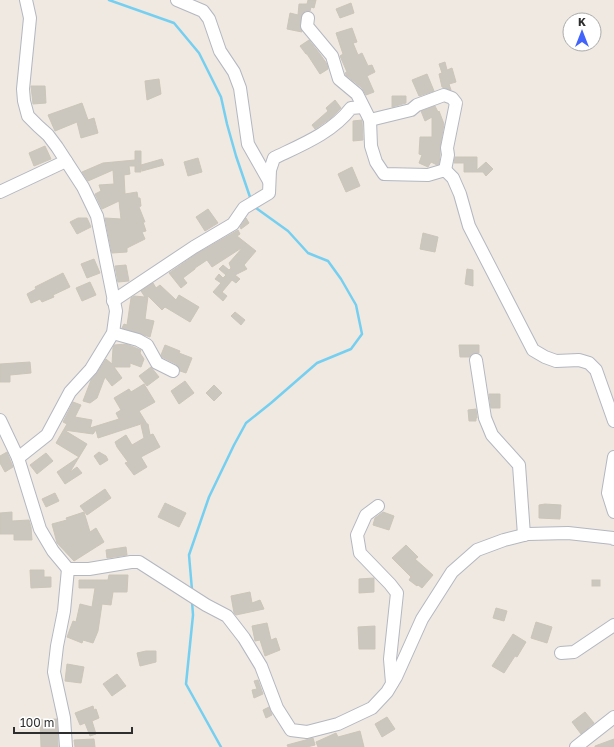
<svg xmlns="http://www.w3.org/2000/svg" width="614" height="747" font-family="'Golos Text',sans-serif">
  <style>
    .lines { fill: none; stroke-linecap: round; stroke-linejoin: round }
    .stream { stroke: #75cff0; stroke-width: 2.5 }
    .building { fill: #cbc7bf; stroke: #cbc5ba }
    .minor-casing { stroke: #b4b7c1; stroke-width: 14 }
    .minor { stroke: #fff; stroke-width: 12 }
  </style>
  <rect width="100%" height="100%" fill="#efe9e1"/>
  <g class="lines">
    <!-- stream -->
    <g class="stream">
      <polyline points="109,0 174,23 199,53 221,97 227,124 236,156 250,197"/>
      <polyline points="192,590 189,555 209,497 234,445 246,423 271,403 317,363 351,349 362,334 356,305 341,279 328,261 308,253 288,231 256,208"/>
      <polyline points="192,601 193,615 186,684 221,747"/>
    </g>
  </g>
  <!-- building -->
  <g class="building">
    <polygon points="308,0 316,0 314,8 311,7 310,11 305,11 302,14 300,25 302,32 287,29 290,13 298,15 299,4 307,4"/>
    <polygon points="351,3 354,13 340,18 336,9"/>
    <polygon points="352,28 357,42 353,43 358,55 362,53 368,66 372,65 375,72 367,76 374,92 366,95 362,88 346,75 345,73 347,72 340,56 343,54 336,33"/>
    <polygon points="309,40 320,54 327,64 328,69 320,74 307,54 306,54 300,46"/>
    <polygon points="445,62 447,70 452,68 456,82 449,84 451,90 442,87 439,74 442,73 439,64"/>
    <polygon points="427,74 434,91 419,96 412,80"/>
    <polygon points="159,79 161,94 147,100 145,81"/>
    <polygon points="31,86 45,86 46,103 33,104"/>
    <polygon points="392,96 406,96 406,103 392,107"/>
    <polygon points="335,100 341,108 330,119 315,129 312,125 328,111 326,108"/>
    <polygon points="82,103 88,120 94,118 98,133 81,138 77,122 55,131 48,115"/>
    <polygon points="435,106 438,112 439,111 444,124 440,147 440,155 439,164 437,165 431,162 428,167 419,163 422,155 419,154 420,137 432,137 432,117 425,121 421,111"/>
    <polygon points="362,120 363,140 353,141 353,121"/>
    <polygon points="45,146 51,159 34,166 29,153"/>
    <polygon points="135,151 141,151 141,172 135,172 135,166 129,166 130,174 124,175 125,194 137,192 138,198 140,198 141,206 139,207 145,222 143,222 146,231 142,232 145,239 127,248 127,252 112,253 105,218 121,219 119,201 102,209 95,194 101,191 99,185 114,184 113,170 88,181 82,172 103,163 135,160"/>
    <polygon points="455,157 477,157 477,170 486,162 493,169 486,176 483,172 464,172 464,163 454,163"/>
    <polygon points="198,158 202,172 188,176 184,162"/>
    <polygon points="162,159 164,165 142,171 141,165"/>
    <polygon points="352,167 360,186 346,192 338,174"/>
    <polygon points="208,209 218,223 205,231 196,217"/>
    <polygon points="78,218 87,218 91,227 77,234 70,222"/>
    <polygon points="246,218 249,223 241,229 240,227"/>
    <polygon points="238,230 240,234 237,236 256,251 244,265 247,269 235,275 240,279 236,283 232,280 222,292 227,296 223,301 213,292 221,283 215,279 219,274 223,278 226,275 219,269 223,265 229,270 231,268 229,263 243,247 212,267 207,260 195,268 195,269 183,278 187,283 181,288 169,273 198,253"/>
    <polygon points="423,233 438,237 435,252 420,249"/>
    <polygon points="94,259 100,273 87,278 81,264"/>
    <polygon points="126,265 129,281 118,282 115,266"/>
    <polygon points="467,269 473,270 473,286 465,284"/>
    <polygon points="63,273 70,287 53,295 54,297 42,302 40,299 31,303 27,294 36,289 35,287"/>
    <polygon points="90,282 96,295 82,301 76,288"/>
    <polygon points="153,283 156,288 160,285 176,300 179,295 199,307 190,322 165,307 162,310 148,296 145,319 154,321 150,337 122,328 124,324 127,325 131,298 134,296 145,297 141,291"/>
    <polygon points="235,312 245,320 241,325 231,316"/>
    <polygon points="126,344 141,350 140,353 144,359 141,367 130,363 130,367 114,367 122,378 112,386 105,377 97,398 90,403 83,401 91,380 97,373 106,359 112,364 113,348 114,345"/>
    <polygon points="165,345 180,351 179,353 192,358 186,373 180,371 176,364 162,357 161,355"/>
    <polygon points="459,345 479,345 479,353 474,353 469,357 460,357"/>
    <polygon points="30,362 31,373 10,375 10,382 0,382 0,364"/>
    <polygon points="151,367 159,377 147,386 139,376"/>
    <polygon points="185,381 194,393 179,404 171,391"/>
    <polygon points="144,384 155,402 139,411 147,424 148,424 150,435 153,434 160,447 141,457 147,467 134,475 125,463 128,462 117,447 115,442 126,435 132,445 144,438 141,425 144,423 98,438 96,430 93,434 64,430 87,444 70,472 77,467 82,473 65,484 57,472 79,457 56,443 67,424 63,422 73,402 81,405 75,417 92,420 90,428 119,419 116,413 121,410 114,398 129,389 131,392"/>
    <polygon points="214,385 222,393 214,401 206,393"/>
    <polygon points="489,394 500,394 500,408 491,408"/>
    <polygon points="476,409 477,418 476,418 476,421 469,421 468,410"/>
    <polygon points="7,452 13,467 5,472 0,463 0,456"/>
    <polygon points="99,452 106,456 108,460 100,465 94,456"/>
    <polygon points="46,453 53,461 37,474 30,465"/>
    <polygon points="105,489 111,498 87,515 80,506"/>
    <polygon points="55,493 59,501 46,507 42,499"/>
    <polygon points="165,503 186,513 179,527 158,517"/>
    <polygon points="545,504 561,505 560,519 539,518 539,505"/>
    <polygon points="12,512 12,521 29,520 31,527 32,540 14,540 14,534 0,534 0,513"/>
    <polygon points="84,512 90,532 96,528 104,542 74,561 57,543 52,524 67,520 66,518"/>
    <polygon points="383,512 394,516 389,530 373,525 375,518"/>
    <polygon points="406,545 418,557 415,559 433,575 422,588 418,585 417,586 409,580 411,577 392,558"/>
    <polygon points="126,547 127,555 107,558 106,550"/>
    <polygon points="30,570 44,570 44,577 51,577 51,587 31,588"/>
    <polygon points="109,575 128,575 127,592 113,592 111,605 102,604 98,631 93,643 83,640 82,643 67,637 73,621 76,622 80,604 92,607 95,588 79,588 79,580 108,580"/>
    <polygon points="374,578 374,592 359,593 359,579"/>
    <rect x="592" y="580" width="8" height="6"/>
    <polygon points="250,592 252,603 260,600 264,609 236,615 234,613 231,596"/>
    <polygon points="496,608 507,611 504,621 493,618"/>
    <polygon points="536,622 552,627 547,643 531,638"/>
    <polygon points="267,623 271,640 276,638 280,650 265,656 260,640 255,641 252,626"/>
    <polygon points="375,626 375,649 359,649 358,627"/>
    <polygon points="513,634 526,642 517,657 515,656 504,673 492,666"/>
    <polygon points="146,651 156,651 156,662 140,666 137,653"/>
    <polygon points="67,664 84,667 81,683 65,681"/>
    <polygon points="117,674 126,686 112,696 103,684"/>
    <polygon points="258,680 263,694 254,698 252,690 257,689 254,681"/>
    <polygon points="93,706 94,710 96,709 99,718 92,721 96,734 90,736 85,723 80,725 75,713"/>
    <polygon points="269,707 272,715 266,718 263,710"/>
    <polygon points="585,712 594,723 581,734 572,722"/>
    <polygon points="387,717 395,729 382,737 375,724"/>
    <polygon points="57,719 58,747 41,747 40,720"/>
    <polygon points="360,731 364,747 318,747 316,742 336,733 338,737"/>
    <polygon points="313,738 315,745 307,747 288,747 287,745"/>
    <polygon points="94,739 95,747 75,747 74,740"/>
    <polygon points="614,739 614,747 595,747 595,746"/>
  </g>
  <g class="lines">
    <defs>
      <g id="minor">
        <polyline points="177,0 203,11 209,19 220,51 234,72 240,88 248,144 269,181"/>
        <polyline points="308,18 307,26 332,56 339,79 357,94 370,120 371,146 376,162 384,174 428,175 445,170 453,178 460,194 469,226 533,350 545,357 556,361 579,360 589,363 596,370 614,421"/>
        <polyline points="370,120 411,110 417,105 444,95 452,98 456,103 447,148 448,155 445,170"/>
        <polyline points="0,192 66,161"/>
        <path d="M113 301 194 247 233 224 244 208 269 193 270 170 274 158C301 145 332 133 351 108L363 107"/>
        <polyline points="113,333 138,340 147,345 157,363 173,371"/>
        <polyline points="476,360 485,418 492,435 519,465 524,535"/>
        <polyline points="0,420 18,458 40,529 53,551 68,569 89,569 131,562 139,562 206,605 227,616 244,638 261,666 277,708 291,730 307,732 338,724 372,708 387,692 396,677 422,619 452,572 477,550 504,540 528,534 568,533 613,538 614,539"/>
        <polyline points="614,457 608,493 614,512"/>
        <polyline points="18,458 47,435 70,392 91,369 113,333 116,311 97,216 83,187 57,147 48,135 38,126 28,116 24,101 23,89 30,18 26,0"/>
        <polyline points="378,506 366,515 357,535 360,553 390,584 397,593 390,659 392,683"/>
        <polyline points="561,653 574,652 614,625"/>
        <polyline points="66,747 64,718 54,672 57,646 64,611 68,569"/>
        <polyline points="576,747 614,717"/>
      </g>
    </defs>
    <!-- minor casing -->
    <use href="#minor" class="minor-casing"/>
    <!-- minor -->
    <use href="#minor" class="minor"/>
  </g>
  <!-- north arrow -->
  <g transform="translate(582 32)"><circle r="19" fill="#ffffff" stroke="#ababab"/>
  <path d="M0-3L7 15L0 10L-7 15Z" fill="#4264fb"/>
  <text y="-6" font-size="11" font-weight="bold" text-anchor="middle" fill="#2e2e2e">K</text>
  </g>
  <!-- scale -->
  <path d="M14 727v6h118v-6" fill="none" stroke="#2e2e2e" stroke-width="2"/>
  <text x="20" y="727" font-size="12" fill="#2e2e2e" stroke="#ffffff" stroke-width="3" paint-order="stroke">100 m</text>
</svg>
